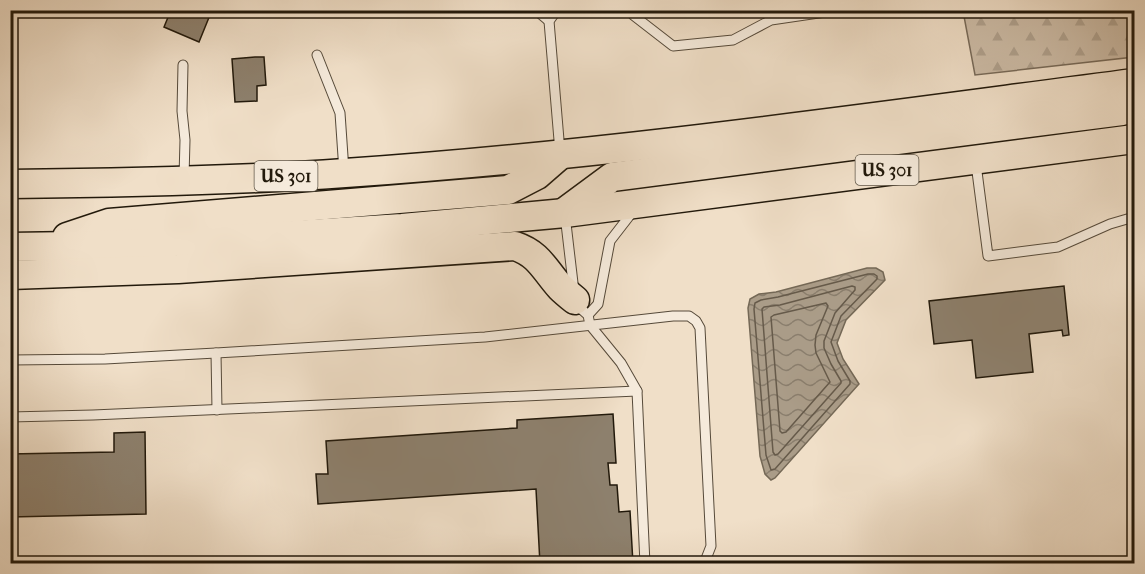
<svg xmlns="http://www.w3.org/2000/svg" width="1145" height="574" font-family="'IM FELL French Canon',serif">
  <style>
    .forest { fill: url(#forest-firs); stroke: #786b5a; stroke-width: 1.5 }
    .water { fill: url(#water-waves); stroke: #746856; stroke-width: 1.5 }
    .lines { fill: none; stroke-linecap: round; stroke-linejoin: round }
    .shore { stroke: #665a4a; stroke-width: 1.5 }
    .building { fill: #8d806d; stroke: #22190b; stroke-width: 1.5 }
    .service-casing { stroke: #564a3a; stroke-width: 11 }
    .primary-casing { stroke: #22190b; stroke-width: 31 }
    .service { stroke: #f5eadb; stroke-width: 9 }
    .primary { stroke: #f0dfc8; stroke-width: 28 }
    .labels { text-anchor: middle; stroke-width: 4.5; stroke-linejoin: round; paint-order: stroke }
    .shield { fill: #f5eadb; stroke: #615849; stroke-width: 1.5 }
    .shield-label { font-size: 18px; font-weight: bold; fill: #22190b }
  </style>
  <defs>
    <pattern id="forest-firs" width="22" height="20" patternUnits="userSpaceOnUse" patternTransform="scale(1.5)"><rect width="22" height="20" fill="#cdbda8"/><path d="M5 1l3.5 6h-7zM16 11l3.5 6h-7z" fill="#b0a28f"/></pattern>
    <pattern id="water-waves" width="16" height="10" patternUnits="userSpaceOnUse" patternTransform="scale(1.5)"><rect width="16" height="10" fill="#aa9c88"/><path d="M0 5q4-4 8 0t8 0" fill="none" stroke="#8a7e6d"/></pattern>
  </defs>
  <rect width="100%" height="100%" fill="#f0dfc8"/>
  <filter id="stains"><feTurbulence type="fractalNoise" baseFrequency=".00333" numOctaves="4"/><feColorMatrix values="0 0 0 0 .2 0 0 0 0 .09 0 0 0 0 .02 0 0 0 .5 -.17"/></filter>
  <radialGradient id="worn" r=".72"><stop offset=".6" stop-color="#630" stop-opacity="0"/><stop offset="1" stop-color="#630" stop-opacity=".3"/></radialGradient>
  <!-- forest -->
  <polygon class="forest" points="963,11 1134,11 1134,57 975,75"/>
  <!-- water -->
  <polygon class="water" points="867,268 876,268 883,272 885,280 846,320 837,343 843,359 859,384 775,478 771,480 765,474 760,456 748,308 750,299 759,294 776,292"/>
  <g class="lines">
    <!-- shore -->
    <g class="shore">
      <polygon points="868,274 874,274 877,276 877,279 841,316 831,342 838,361 850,381 850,384 775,469 771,470 766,455 754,309 755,303 761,300 778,297"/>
      <polygon points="852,286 855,287 855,290 835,313 824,341 824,348 831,364 841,381 841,383 778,454 775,455 773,452 762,309 764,307 780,305"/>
      <polygon points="826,303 828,306 816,335 815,345 816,353 830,382 786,432 782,433 780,431 771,317 774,315"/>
    </g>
  </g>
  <!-- building -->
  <g class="building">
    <polygon points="171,10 212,10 199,42 164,27"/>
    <polygon points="255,57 264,57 266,85 257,86 257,101 235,102 232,59"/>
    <polygon points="1064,286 1069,335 1063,336 1062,330 1029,334 1033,372 976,378 972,340 934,344 929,301"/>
    <polygon points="613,414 616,463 608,463 610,485 617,485 619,512 630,511 633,564 540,564 536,489 318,504 316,474 328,474 326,441 517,428 517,420"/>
    <polygon points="145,432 146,514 10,517 10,454 114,452 114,433"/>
  </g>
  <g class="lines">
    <defs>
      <g id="service">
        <polyline points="536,10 549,21"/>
        <polyline points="557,10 549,21 560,152"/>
        <polyline points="632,10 633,15 673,46 733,40 771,20 839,10"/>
        <polyline points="317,55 340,113 344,171"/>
        <polyline points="183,65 182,111 185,140 184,177"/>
        <polyline points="976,164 988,256 1058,247 1110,224 1134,217"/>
        <polyline points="565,215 575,300 580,308 588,315 590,325 621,363 637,391"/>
        <polyline points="588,315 598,304 610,241 634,210"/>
        <polyline points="216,353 217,410"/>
        <polyline points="10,360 105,359 216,353 485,337 673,316 689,316 696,321 700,328 711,546 704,564"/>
        <polyline points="10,417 93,415 637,391 645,564"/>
      </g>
      <g id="primary">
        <path d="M10 184C122 183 234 181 345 173 609 155 872 117 1134 83"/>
        <polyline points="566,211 612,177 1122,111 1134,106"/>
        <polyline points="67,237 109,223 508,190 537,175 560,155"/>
        <polyline points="10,247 75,246 199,241 325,233 402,228 565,213 1134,139"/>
        <path d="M10 275 178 269 515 246C539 254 544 269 560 287 565 292 570 296 575 300"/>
      </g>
    </defs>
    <!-- service casing -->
    <use href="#service" class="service-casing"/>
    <!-- primary casing -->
    <use href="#primary" class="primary-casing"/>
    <!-- service -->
    <use href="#service" class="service"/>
    <!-- primary -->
    <use href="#primary" class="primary"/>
  </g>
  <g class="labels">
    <!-- shield labels -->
    <g class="shield">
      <rect x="855.5" y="155" width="63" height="30" rx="4.5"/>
      <rect x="254.5" y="161" width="63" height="30" rx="4.5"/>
    </g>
    <g class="shield-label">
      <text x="887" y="176">US 301</text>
      <text x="286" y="182">US 301</text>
    </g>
  </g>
  <!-- margin -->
  <rect width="1145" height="574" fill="none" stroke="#f0dfc8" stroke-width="36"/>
  <rect x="12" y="12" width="1121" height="550" fill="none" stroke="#22190b" stroke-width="3"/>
  <rect x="18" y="18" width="1109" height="538" fill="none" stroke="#22190b" stroke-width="1.5"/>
  <rect width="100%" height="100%" filter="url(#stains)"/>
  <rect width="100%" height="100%" fill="url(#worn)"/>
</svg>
